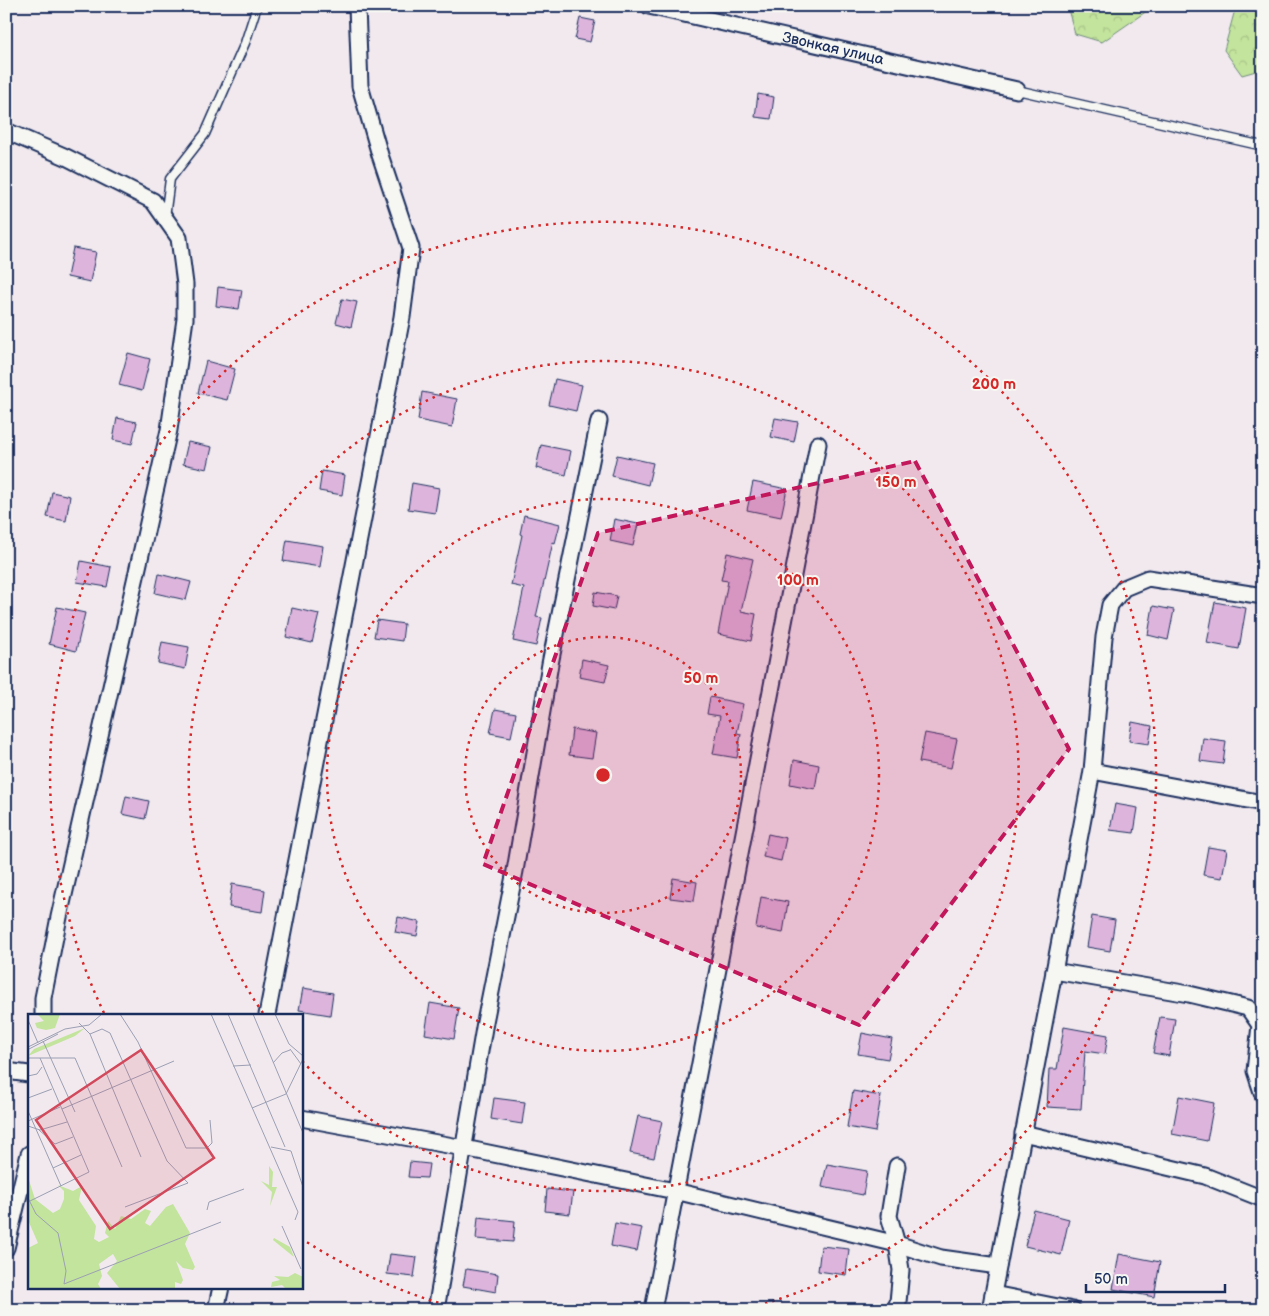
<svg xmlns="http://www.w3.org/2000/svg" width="1269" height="1316" font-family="'Balsamiq Sans',sans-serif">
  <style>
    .forest { fill: url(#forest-crowns); stroke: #6f8a7d }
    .building { fill: #ddb4dc; stroke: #1b2f5e }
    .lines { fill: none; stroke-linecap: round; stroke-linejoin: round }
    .lane-casing { stroke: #1b2f5e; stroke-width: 11 }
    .street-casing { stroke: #1b2f5e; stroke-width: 19 }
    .lane { stroke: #f6f6f2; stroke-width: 8 }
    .street { stroke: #f6f6f2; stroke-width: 15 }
    .marked { fill: #c2185b; fill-opacity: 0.2; stroke: #c2185b; stroke-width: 4; stroke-dasharray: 10 6; stroke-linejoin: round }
    .ring { fill: none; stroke: #d62828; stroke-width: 2.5; stroke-dasharray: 2.5 5 }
    .labels { text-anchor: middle; stroke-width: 4; stroke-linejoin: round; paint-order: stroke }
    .street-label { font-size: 15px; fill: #1b2f5e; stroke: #f6f6f2 }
    .inset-road { fill: none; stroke: #9b9fb4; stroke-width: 1 }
    .view { fill: #d1495b; fill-opacity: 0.15; stroke: #d1495b; stroke-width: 2.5 }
    .inset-edge { fill: none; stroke: #1b2f5e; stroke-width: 2.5 }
    .centre { fill: #d62828; stroke: #f6f6f2; stroke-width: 2.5 }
    .ring-label { font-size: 15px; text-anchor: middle; font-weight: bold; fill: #d62828; stroke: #f6f6f2; stroke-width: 4; stroke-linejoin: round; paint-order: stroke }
  </style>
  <defs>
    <pattern id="forest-crowns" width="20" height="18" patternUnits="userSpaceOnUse" patternTransform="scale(1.25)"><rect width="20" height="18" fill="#c3e49c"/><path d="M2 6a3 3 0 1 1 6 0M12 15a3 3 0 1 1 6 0" fill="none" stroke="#a7c489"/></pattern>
  </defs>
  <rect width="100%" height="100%" fill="#f1e9ee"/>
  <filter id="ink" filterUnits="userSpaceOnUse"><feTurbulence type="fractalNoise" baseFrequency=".02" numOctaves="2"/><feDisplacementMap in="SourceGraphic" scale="10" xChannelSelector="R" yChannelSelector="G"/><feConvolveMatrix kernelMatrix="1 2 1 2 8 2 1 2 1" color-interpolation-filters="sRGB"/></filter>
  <g filter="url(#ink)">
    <!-- forest -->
    <g class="forest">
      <polygon points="1067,6 1154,6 1102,42 1075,34"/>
      <polygon points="1236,6 1263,6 1263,69 1242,75 1224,50"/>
    </g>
    <!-- building -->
    <g class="building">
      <polygon points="580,18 595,21 590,42 575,39"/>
      <polygon points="758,94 774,97 771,119 755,117"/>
      <polygon points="73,248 96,252 90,282 67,277"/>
      <polygon points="218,287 242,290 239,309 216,306"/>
      <polygon points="342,299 357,302 351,327 336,323"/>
      <polygon points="128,353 150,359 142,391 119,385"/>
      <polygon points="206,361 235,369 227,400 198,393"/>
      <polygon points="555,379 582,385 576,411 549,405"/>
      <polygon points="422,392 457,399 452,427 418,420"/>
      <polygon points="117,418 137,422 132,444 113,440"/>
      <polygon points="775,418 798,422 794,442 771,437"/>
      <polygon points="188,442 212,447 207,469 183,464"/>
      <polygon points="541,445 571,451 566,475 536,468"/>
      <polygon points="617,455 653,463 648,485 612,476"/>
      <polygon points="322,471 345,475 342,495 319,491"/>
      <polygon points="753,482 787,489 781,517 747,510"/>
      <polygon points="412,483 439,488 435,513 408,509"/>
      <polygon points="52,492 70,496 66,521 47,517"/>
      <polygon points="524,515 560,524 555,543 553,542 536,617 542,618 536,646 513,641 524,588 511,585 522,535 520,534"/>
      <polygon points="614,519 638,524 633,546 610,541"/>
      <polygon points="287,540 323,546 320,567 283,561"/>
      <polygon points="727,553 753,559 741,611 756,614 751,641 718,634 728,581 721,580"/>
      <polygon points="81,561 111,567 107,587 77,582"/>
      <polygon points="159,574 191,582 186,600 155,593"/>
      <polygon points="595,592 617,596 614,610 593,606"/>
      <polygon points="1215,602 1246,608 1239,649 1207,643"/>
      <polygon points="1153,606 1174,610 1168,640 1148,635"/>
      <polygon points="57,607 85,613 76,651 49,644"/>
      <polygon points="292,608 319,614 312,643 286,637"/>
      <polygon points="377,620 404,624 402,641 374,637"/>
      <polygon points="162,642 189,647 185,669 158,663"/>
      <polygon points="582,659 609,665 605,682 579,677"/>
      <polygon points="710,697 743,704 737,733 741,734 737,758 713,754 720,716 707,714"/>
      <polygon points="495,709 516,713 511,737 490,733"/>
      <polygon points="1132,722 1152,726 1149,744 1129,741"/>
      <polygon points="572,729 596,733 592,758 569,755"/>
      <polygon points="925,733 957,739 951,768 919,762"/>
      <polygon points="1203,738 1226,741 1223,764 1200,761"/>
      <polygon points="794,760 819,765 815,789 790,784"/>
      <polygon points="126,796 149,801 145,819 122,814"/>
      <polygon points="1115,804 1138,808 1134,833 1110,830"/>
      <polygon points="768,834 786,838 781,861 763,857"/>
      <polygon points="1208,847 1227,850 1222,878 1203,875"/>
      <polygon points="673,878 697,882 694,901 670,898"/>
      <polygon points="232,884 265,890 262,912 229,907"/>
      <polygon points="761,897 788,902 783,933 756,928"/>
      <polygon points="1092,916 1115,920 1110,951 1087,947"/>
      <polygon points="398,917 420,922 417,936 395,932"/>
      <polygon points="303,988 333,993 330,1015 299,1010"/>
      <polygon points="430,1003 459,1008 454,1039 425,1034"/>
      <polygon points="1160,1017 1175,1019 1169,1056 1153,1053"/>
      <polygon points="1064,1027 1108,1035 1105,1054 1085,1051 1081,1109 1047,1107 1049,1069 1057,1069"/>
      <polygon points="862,1033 892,1039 888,1059 858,1054"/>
      <polygon points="853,1091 881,1096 875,1132 847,1127"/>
      <polygon points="1179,1096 1214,1103 1207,1141 1172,1134"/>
      <polygon points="494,1098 525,1102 522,1124 491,1119"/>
      <polygon points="638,1116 662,1121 654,1158 630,1153"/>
      <polygon points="410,1162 429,1164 427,1178 408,1177"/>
      <polygon points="827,1164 867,1171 863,1195 822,1187"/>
      <polygon points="547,1189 573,1192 570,1214 545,1211"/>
      <polygon points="1034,1210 1069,1219 1061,1255 1025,1246"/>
      <polygon points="478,1217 515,1221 513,1242 476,1239"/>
      <polygon points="615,1223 642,1228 637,1251 611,1246"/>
      <polygon points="821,1246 849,1249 846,1275 818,1271"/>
      <polygon points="390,1254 417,1257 414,1277 387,1274"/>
      <polygon points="1119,1254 1160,1262 1154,1297 1113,1289"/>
      <polygon points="466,1269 498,1274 496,1292 463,1286"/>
    </g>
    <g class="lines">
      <defs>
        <g id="lane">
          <polyline points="1017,90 1263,146"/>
          <polyline points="165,217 170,179 205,134 245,43 257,6"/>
        </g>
        <g id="street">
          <path id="s1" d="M649 6 1017 90"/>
          <polyline points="6,131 66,157 153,201 179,238 185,284 185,319 169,430 59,917 43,998 43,1015"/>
          <polyline points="1092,771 1263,803"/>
          <polyline points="1054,971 1189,994 1248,1008 1260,1025 1255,1071 1263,1095"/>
          <polyline points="267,1015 402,317 411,248 380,155 360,86 357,6"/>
          <polyline points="6,1071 29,1074"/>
          <polyline points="301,1118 464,1148 675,1191 897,1244 941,1258 998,1266"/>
          <polyline points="1023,1133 1205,1176 1263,1199"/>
          <polyline points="6,1248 29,1154"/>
          <polyline points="993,1294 1073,1310"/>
          <polyline points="216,1310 221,1287"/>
          <polyline points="436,1310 485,1022 515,871 550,664 599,421"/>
          <polyline points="653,1310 818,444"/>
          <polyline points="895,1310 898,1302 901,1270 897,1244 889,1216 897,1166"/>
          <polyline points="990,1310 1092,771 1104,637 1110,605 1124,588 1148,578 1263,596"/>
        </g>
      </defs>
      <!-- lane casing -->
      <use href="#lane" class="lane-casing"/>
      <!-- street casing -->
      <use href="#street" class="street-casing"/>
      <!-- lane -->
      <use href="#lane" class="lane"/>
      <!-- street -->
      <use href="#street" class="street"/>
    </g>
  </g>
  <!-- marked area -->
  <path class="marked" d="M915 461 1069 749 859 1025 483 864 598 533Z"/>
  <!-- distance rings -->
  <g class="ring">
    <circle cx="603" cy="775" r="138"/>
    <circle cx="603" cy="775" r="276"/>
    <path d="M263 1013A415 415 0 1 1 302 1061"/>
    <path d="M460 1309A553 553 0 0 1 302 1239M104 1013A553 553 0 1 1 746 1309"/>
  </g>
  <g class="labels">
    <!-- street labels -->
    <g class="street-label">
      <text dy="5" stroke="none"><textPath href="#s1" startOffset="189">Звонкая улица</textPath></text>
    </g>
  </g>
  <!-- overview -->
  <g transform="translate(28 1014)">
    <rect width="275" height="275" fill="#f1e9ee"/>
    <path d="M9 0H32L27 14 18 16 9 14 7 9 16 7ZM57 14 47 22 0 42 6 35ZM241 152 245 158 244 173H249L242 192 244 178 233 167 241 171ZM0 163 7 185 25 199 32 195 36 185V177L30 171 45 177 54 172 51 186 68 212 66 225 71 228 81 223 77 219 80 207 87 215 93 202 103 205 117 195 123 197 117 209 122 212 138 193 145 190 162 219 157 230 167 253 165 256 155 254 148 247 155 266 153 270 147 268V275H92L79 259 89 247 85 240 71 250 74 262 70 270 73 275H0V234L10 229 0 206ZM246 224 262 233 266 243 245 226ZM267 259 275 263V275H258L254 271 243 273 244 268 252 266 246 262 260 263Z" fill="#c3e49c"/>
    <path class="inset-road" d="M92 0 110 28 158 134H179L184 129 182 106M183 0 270 198 267 206M200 0 257 133M225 0 275 119M247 0 261 30 275 42M0 6 10 29M51 9 62 20 113 143M62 20 74 15 82 19 139 147 160 169 97 193M15 27 47 98M0 33 37 15 61 11 74 0M1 35 30 20M262 35 273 50M0 44H47L94 153M245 49 254 39 262 36M205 52 223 51M0 62 9 60 14 53M0 84 24 75M224 94 258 80 275 45M34 95 146 47M0 97 33 172M0 107 32 93M0 112 12 116 39 108M11 116 27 130 45 123M243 133 263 137 275 173M25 154 53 141M0 184 8 200 30 219 38 257 36 270 193 208M2 187 61 158 12 44M179 196 181 188 216 175M254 212 273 255"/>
    <path class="view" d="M113 36 186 144 82 215 8 106Z"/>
    <rect width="275" height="275" class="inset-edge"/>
  </g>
  <circle cx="603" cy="775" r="8" class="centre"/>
  <g class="ring-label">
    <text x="994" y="389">200 m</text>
    <text x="896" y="487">150 m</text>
    <text x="798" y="585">100 m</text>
    <text x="701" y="683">50 m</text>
  </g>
  <!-- margin -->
  <rect width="1269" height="1316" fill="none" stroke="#f6f6f2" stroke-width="25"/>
  <rect x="12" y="12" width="1244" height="1291" fill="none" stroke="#1b2f5e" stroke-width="2" filter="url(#ink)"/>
  <!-- scale -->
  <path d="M1086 1284v8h139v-8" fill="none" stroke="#1b2f5e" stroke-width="2.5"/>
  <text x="1094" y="1284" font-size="15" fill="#1b2f5e" stroke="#f6f6f2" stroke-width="4" paint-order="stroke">50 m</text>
</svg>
